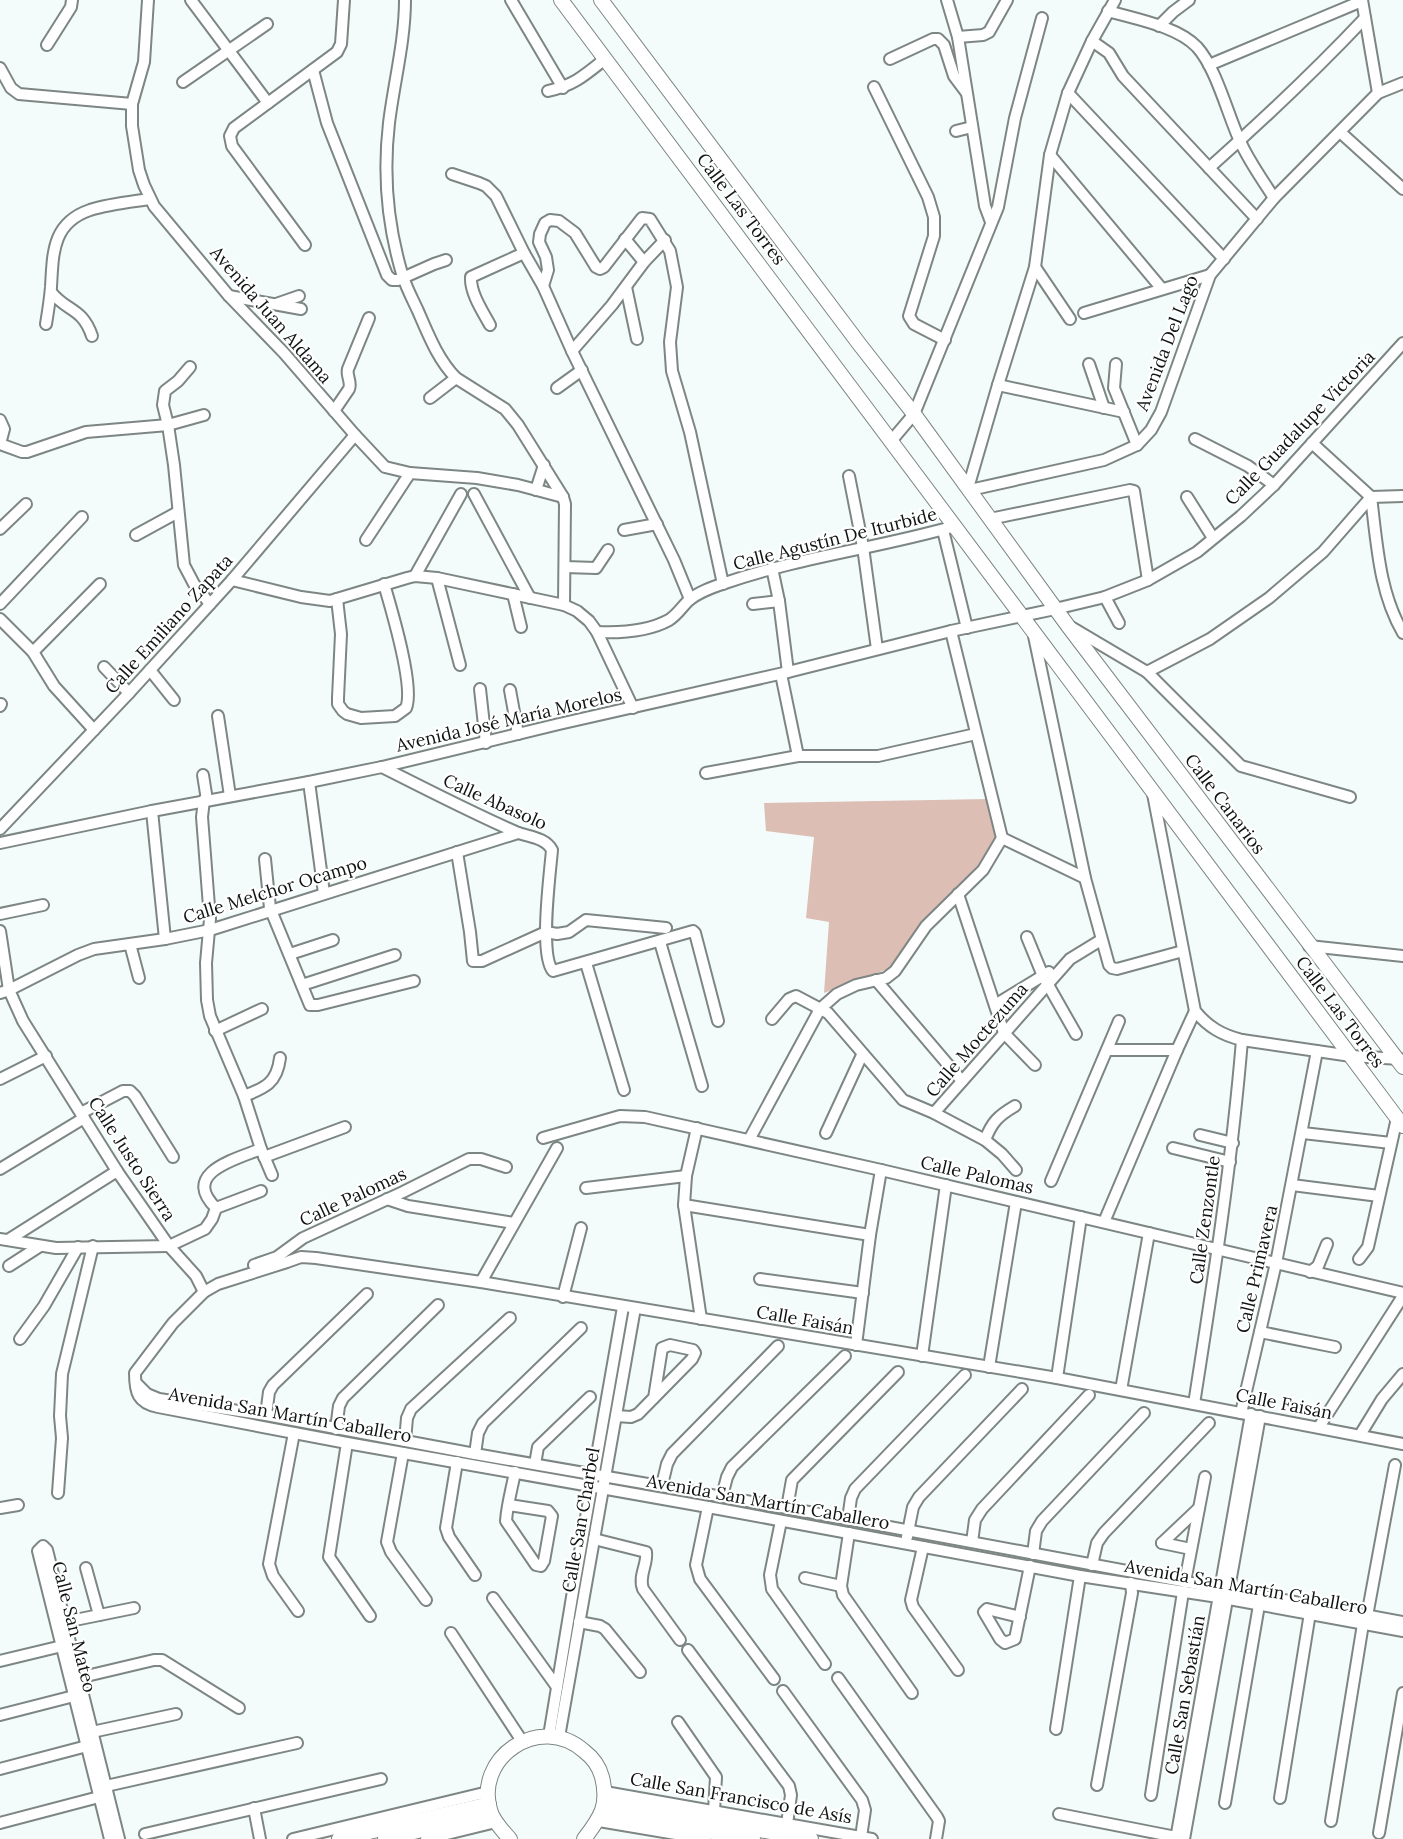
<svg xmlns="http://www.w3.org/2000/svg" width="1403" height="1839" font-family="Lora,serif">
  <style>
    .green { fill: #dcbeb5 }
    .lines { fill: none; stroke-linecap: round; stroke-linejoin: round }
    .minor-casing { stroke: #7d8684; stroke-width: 14 }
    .major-casing { stroke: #7d8684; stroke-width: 16 }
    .minor { stroke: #fff; stroke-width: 10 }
    .major { stroke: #fff; stroke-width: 14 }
    .labels { text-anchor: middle; stroke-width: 4.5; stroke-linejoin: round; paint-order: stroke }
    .street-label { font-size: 18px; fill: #0f1312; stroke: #fff }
  </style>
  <rect width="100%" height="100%" fill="#f3fcfa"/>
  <!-- green -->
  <polygon class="green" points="988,799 996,838 984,862 925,919 888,969 824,993 829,922 806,918 814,837 766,831 764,803"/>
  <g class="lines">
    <defs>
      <g id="minor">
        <polyline points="148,0 144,62 132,104 132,126 139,170 144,185 154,206 229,296 284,353 355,435 385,467 410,473 477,478 518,485 563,497"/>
        <polyline points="191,0 268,103"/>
        <path d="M405 0C405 41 394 82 389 123 383 174 388 228 403 277 407 289 413 300 418 311 428 334 438 360 456 378L505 409 518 425 563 497 565 504 564 605"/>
        <polyline points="511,0 563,88"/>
        <polyline points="947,0 958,37 985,206 991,222"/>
        <polyline points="1362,0 1378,93"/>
        <path d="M1108 11C1135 19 1177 26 1197 47 1216 68 1227 112 1239 139 1248 160 1262 179 1274 198"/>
        <polyline points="1159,26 1173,12 1189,0"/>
        <polyline points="958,37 983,35 989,32 1007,0"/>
        <polyline points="1092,41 1109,53 1123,76 1257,219"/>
        <polyline points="47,45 71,7 72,0"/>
        <polyline points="890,59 933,39 938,39 944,45 954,76 966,92"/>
        <polyline points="1209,65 1362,1"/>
        <polyline points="0,68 11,88 19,94 132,104"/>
        <polyline points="313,70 327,123 387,275 392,280 398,280 434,264 446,260"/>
        <polyline points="183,82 267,24"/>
        <polyline points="874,87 928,197 934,217 934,236 909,316 914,324 945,340"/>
        <path d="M548 91C574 85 584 76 605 59"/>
        <polyline points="1068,93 1224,259"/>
        <polyline points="956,131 972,127"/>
        <polyline points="1340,132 1403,189"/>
        <polyline points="1050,155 1162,289"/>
        <path d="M1209 168C1263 120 1315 71 1365 18"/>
        <polyline points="452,174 479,183 486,186 496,196 524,253 543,286 572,351 674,560 690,599"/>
        <polyline points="625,239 644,262"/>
        <polyline points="305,245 232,146 230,136 234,128 337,52 341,44 344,0"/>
        <polyline points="1035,267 1070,319"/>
        <polyline points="543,286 548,270 546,257 539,242 540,234 545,223 550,220 559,221 575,233 596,267 600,269 604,267 642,218 650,219 670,251 677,287 670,342 672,371 690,432 723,584"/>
        <polyline points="626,287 637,339"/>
        <path d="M51 292C67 312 82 307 92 336"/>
        <polyline points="229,296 301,309"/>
        <polyline points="276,304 299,296"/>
        <polyline points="1084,313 1210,275"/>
        <path d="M46 324C48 312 50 299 51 287 53 253 52 223 90 210 109 204 130 202 150 199"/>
        <path d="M490 325C483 312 470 293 471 277L524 253"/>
        <polyline points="572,351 612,305 644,262 665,240"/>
        <polyline points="1089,364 1104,408"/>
        <polyline points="1116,364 1114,388 1137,445"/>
        <polyline points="190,367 178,381 165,391 163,405 168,425 174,465 184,565 194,584 210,604"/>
        <polyline points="998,385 1124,412"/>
        <polyline points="557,388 582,370"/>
        <polyline points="430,398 456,378"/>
        <path d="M334 411 349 389C352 382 346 376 348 369L369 318"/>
        <polyline points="0,420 4,429 0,444 22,452 27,452 86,432 168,425 204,415"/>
        <polyline points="1195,439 1248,466 1274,485"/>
        <polyline points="892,440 914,414 998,207 1015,118 1042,18"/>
        <path d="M1312 443 1371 497C1377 544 1379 592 1403 633"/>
        <polyline points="849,476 863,547 877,649"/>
        <polyline points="968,488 998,385 1035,267 1050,155 1068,93 1092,41 1115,0"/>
        <polyline points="536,490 544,465"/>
        <polyline points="970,490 1104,460 1137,445 1151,430 1161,412 1210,275 1274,198 1378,93 1403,83"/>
        <polyline points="474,494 530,598"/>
        <polyline points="1187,497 1213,538"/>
        <polyline points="990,519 1130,490 1134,491 1148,580"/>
        <polyline points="0,529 26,504"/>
        <polyline points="624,530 657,524"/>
        <polyline points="943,530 967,628"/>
        <polyline points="136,535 178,512"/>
        <polyline points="366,540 410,473"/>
        <polyline points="565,567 596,568 608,550"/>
        <polyline points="772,568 779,601 788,672"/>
        <polyline points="415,576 461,494"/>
        <polyline points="437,578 460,665"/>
        <polyline points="232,580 301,597 330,601 407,578 415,576 437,578 564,605 577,611 589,621 597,632 633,708"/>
        <polyline points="513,594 521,627"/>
        <polyline points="1105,597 1119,623"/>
        <path d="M337 599 341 634 338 698V704L343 711 347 714 361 718 395 716 406 708C415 687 391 608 384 584"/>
        <polyline points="0,604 82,517"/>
        <polyline points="753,604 779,601"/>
        <polyline points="0,619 33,652 54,686 94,730"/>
        <polyline points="1071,627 1147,672 1210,639 1269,598 1323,552 1371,497 1403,496"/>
        <path d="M597 632C620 633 649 631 669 620 677 615 682 607 688 601 698 592 713 587 725 583 800 557 879 548 955 526"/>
        <polyline points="1034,636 1085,878 1109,965 1112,968 1117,969 1183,951"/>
        <polyline points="33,652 100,584"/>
        <polyline points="104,667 129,693"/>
        <polyline points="150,670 174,700"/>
        <polyline points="1147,672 1241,766 1350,797"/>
        <polyline points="781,674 798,756"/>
        <polyline points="480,689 486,743"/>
        <polyline points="510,690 518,734"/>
        <polyline points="0,706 1,704"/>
        <polyline points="218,716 230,796"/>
        <path d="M382 767C426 789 470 812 516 832 528 837 545 837 552 850 550 874 539 955 553 971L693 931 695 933 718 1021"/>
        <polyline points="706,773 798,756 878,756 976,734"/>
        <polyline points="203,775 207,800"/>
        <polyline points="309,782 324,893"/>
        <path d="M1153 794 1195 1011C1208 1027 1222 1035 1242 1040L1351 1056 1400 1059"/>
        <polyline points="204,800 202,817 210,919 206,963 207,1000 210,1016 244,1096 261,1149 272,1175"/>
        <polyline points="152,811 165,939"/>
        <polyline points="0,829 129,693 232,580 355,435"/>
        <polyline points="1002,838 1085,878"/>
        <polyline points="0,843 152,811 309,782 382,767 559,724 788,672 951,631 1055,609 1105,597 1148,580 1197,552 1241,516 1274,485 1403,343"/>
        <polyline points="457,852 470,932 473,961 482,961 546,932 557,934 569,932 586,920 666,928"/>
        <polyline points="265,859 270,908 310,1005 318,1005 414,981"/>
        <polyline points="958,894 1004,1033 1035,1065"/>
        <polyline points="0,914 43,905"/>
        <polyline points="0,931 9,990 23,1021 117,1171 169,1246 196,1276 204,1292"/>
        <polyline points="1027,937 1043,976 1076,1034"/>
        <polyline points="660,942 702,1086"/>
        <polyline points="130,944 139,978"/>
        <polyline points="1309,946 1403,956"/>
        <polyline points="290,954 333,940"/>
        <polyline points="586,963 624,1090"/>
        <polyline points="876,980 962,1081"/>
        <polyline points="302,985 395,955"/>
        <polyline points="0,993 9,990 78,955 94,949 165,939 210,930 518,833"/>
        <polyline points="995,1005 1049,972"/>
        <polyline points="772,1019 789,999 796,996 828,1013 903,1100 934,1113 985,1140 1002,1154 1016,1170"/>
        <polyline points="215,1031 262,1009"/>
        <polyline points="1107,1050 1177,1050"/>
        <polyline points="0,1079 46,1056"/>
        <path d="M244 1096C265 1088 277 1083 280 1058"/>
        <polyline points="81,1113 123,1091 130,1091 135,1096 173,1157"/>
        <polyline points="934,1113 1070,959 1101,940"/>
        <polyline points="697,1128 686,1176 684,1205 701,1319"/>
        <polyline points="826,1133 862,1055"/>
        <polyline points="1303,1133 1391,1143"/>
        <polyline points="1200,1135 1233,1143"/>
        <polyline points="543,1138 620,1116 645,1117 881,1170 1403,1293"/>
        <polyline points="749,1140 820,1009 837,994 856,985 886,978 895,971 926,926 983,870 1002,838 951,631"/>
        <path d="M985 1140C992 1122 998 1116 1015 1106"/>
        <polyline points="1173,1148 1230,1162"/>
        <polyline points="264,1157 345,1127"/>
        <polyline points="0,1169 84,1118"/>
        <polyline points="1051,1181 1119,1021"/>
        <polyline points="1292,1185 1379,1196"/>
        <polyline points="586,1188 686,1176"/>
        <polyline points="387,1199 408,1206 514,1223"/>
        <polyline points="684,1205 870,1235"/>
        <path d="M216 1208C180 1173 236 1159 261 1149"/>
        <polyline points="1104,1222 1177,1050 1195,1011"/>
        <polyline points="0,1239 56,1248 169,1246 205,1229 212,1219 216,1208 261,1191"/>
        <polyline points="8,1240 117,1171"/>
        <polyline points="1359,1259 1368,1247 1397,1118"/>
        <polyline points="254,1265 277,1257 303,1238 403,1192 469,1159 481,1159 506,1167"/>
        <polyline points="9,1266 40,1246"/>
        <polyline points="1310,1272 1318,1266 1327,1244"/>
        <polyline points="760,1279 863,1293"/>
        <polyline points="481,1282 557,1148"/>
        <polyline points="563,1297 581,1228"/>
        <polyline points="1260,1332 1335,1347"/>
        <polyline points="20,1339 44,1306 78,1247"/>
        <polyline points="856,1345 870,1235 881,1170"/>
        <polyline points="922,1356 946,1185"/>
        <polyline points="989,1367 1016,1202"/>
        <polyline points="1057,1378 1081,1217"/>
        <polyline points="137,1384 147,1394 159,1399 266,1415 475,1454 787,1508 1403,1622"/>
        <polyline points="1121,1390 1149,1233"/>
        <path d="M1194 1404C1213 1283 1232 1162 1242 1040"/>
        <polyline points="1241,1413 1276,1263 1317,1051"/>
        <polyline points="266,1415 269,1392 273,1385 367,1294"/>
        <polyline points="616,1416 631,1417 638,1414 692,1359 695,1353 693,1350 670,1345 662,1348 654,1398"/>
        <polyline points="1319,1427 1403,1296"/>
        <polyline points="336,1429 339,1406 343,1398 438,1305"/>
        <polyline points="294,1433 269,1564 273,1576 298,1611"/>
        <polyline points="1360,1435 1382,1399 1403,1374"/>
        <polyline points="405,1441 407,1418 411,1409 510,1318"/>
        <polyline points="347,1443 329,1557 370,1616"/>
        <path d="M1403 1444 1057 1378 481 1282 316 1258 301 1257 287 1262 218 1284 204 1292 173 1323 135 1373C135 1393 138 1403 158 1407L347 1443 708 1507 1080 1576 1218 1597 1403 1631"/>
        <polyline points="403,1453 387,1542 391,1552 426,1600"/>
        <polyline points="475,1454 478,1433 483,1423 581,1328"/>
        <polyline points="457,1462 446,1528 449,1537 475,1575"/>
        <polyline points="535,1464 538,1447 590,1397"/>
        <polyline points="662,1485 667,1464 672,1454 778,1346"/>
        <polyline points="58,1493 62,1438 60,1416 62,1374 93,1246"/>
        <polyline points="722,1496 727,1477 732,1467 845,1356"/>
        <path d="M509 1505 548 1511 552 1516 544 1561 541 1566 536 1565 506 1521C507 1505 512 1488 515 1472"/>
        <polyline points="708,1507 696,1565 700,1579 774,1679"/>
        <polyline points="0,1508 18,1505"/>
        <polyline points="787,1508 792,1480 898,1372"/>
        <polyline points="848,1519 851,1498 855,1489 965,1375"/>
        <polyline points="781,1521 770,1575 772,1589 825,1664"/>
        <polyline points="849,1533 841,1586 843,1595 912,1693"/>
        <polyline points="907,1537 913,1507 919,1497 1022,1389"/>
        <path d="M594 1539 646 1552C648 1564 638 1576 643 1589L680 1640"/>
        <polyline points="972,1542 975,1520 982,1509 1089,1395"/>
        <polyline points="1162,1543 1199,1508"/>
        <polyline points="1162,1543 1191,1549"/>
        <polyline points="923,1547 911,1600 913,1607 958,1670"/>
        <polyline points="1033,1554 1036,1531 1042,1521 1144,1413"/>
        <polyline points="1092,1565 1097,1543 1104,1533 1209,1423"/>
        <polyline points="86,1568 99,1615"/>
        <polyline points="805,1578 841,1586"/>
        <polyline points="1185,1582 1205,1477"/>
        <polyline points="493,1598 557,1687"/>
        <polyline points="1367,1616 1395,1465"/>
        <polyline points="1020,1617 987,1609 984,1612 1000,1639 1005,1643 1015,1639 1030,1566"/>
        <polyline points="65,1622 134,1608"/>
        <polyline points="579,1622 600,1626 605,1629 640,1672"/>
        <polyline points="451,1633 522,1741"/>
        <polyline points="688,1650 789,1786 791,1795 787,1824"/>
        <polyline points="0,1661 62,1646"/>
        <polyline points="78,1678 154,1660 162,1660 239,1708"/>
        <polyline points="838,1678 937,1817 939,1821 936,1839"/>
        <polyline points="783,1691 862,1800 865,1810 861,1837"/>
        <polyline points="0,1715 74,1696"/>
        <polyline points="678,1722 716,1777 714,1811"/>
        <polyline points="1056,1729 1080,1576"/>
        <polyline points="92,1732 176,1714"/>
        <polyline points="549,1736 572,1597 623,1307"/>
        <polyline points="559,1737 635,1308"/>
        <polyline points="0,1769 87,1746"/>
        <polyline points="1097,1785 1132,1593 1131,1583"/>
        <polyline points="106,1786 297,1743"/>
        <polyline points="605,1792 872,1839"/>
        <polyline points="1151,1795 1183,1592"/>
        <polyline points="1280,1798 1310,1613"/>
        <polyline points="1225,1803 1259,1605"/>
        <polyline points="254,1808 260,1839"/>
        <polyline points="1059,1814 1176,1837"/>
        <polyline points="599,1821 705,1839"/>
        <polyline points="1331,1821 1363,1624"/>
        <polyline points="0,1823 99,1797"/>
        <polyline points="1379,1833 1403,1693"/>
        <polyline points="145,1834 381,1779"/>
        <polyline points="110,1839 38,1551 43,1546 47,1550 119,1839"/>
        <polyline points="293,1839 488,1792"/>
        <polyline points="426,1839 496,1822"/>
        <polyline points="1176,1839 1251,1414"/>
        <polyline points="1184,1839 1260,1416"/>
      </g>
      <g id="major">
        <polyline points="561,0 1403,1126"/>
        <polyline points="601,0 860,345 914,414 1068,626 1403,1067"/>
        <polyline points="604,1803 811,1839"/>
        <polyline points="602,1813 753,1839"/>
        <polyline points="339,1839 489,1804"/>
        <polyline points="385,1839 491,1813"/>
        <path d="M510 1839C503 1831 495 1823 491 1813 472 1758 540 1712 584 1751 592 1757 599 1766 602 1777 609 1805 601 1817 584 1839"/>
      </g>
    </defs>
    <!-- minor casing -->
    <use href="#minor" class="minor-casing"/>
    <!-- major casing -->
    <use href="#major" class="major-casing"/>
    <!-- minor -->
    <use href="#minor" class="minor"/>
    <!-- major -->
    <use href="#major" class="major"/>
  </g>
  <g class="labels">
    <!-- street labels -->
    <g class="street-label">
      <text transform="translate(741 209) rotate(53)" y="6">Calle Las Torres</text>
      <text transform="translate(271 315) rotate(49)" y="6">Avenida Juan Aldama</text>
      <text transform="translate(1167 343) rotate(-69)" y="6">Avenida Del Lago</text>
      <text transform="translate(1300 428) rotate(-46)" y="6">Calle Guadalupe Victoria</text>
      <text transform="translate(835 539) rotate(-14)" y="6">Calle Agustín De Iturbide</text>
      <text transform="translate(169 624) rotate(-48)" y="6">Calle Emiliano Zapata</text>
      <text transform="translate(509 720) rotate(-13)" y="6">Avenida José María Morelos</text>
      <text transform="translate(495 802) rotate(24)" y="6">Calle Abasolo</text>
      <text transform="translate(1225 804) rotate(53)" y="6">Calle Canarios</text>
      <text transform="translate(275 890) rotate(-17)" y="6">Calle Melchor Ocampo</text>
      <text transform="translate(1340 1012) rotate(53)" y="6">Calle Las Torres</text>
      <text transform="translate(977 1040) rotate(-49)" y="6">Calle Moctezuma</text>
      <text transform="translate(132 1159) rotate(57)" y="6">Calle Justo Sierra</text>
      <text transform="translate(977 1175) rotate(13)" y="6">Calle Palomas</text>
      <text transform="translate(353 1197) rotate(-25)" y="6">Calle Palomas</text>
      <text transform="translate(1205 1220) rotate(-82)" y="6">Calle Zenzontle</text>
      <text transform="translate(1257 1269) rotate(-77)" y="6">Calle Primavera</text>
      <text transform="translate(805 1320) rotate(10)" y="6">Calle Faisán</text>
      <text transform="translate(1284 1404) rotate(11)" y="6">Calle Faisán</text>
      <text transform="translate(290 1415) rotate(10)" y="6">Avenida San Martín Caballero</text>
      <text transform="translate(768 1502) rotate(10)" y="6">Avenida San Martín Caballero</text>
      <text transform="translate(581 1520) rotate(-80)" y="6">Calle San Charbel</text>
      <text transform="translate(1246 1587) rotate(10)" y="6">Avenida San Martín Caballero</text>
      <text transform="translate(74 1627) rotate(76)" y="6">Calle San Mateo</text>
      <text transform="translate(1185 1695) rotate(-80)" y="6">Calle San Sebastián</text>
      <text transform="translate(741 1798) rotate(10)" y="6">Calle San Francisco de Asís</text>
    </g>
  </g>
</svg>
